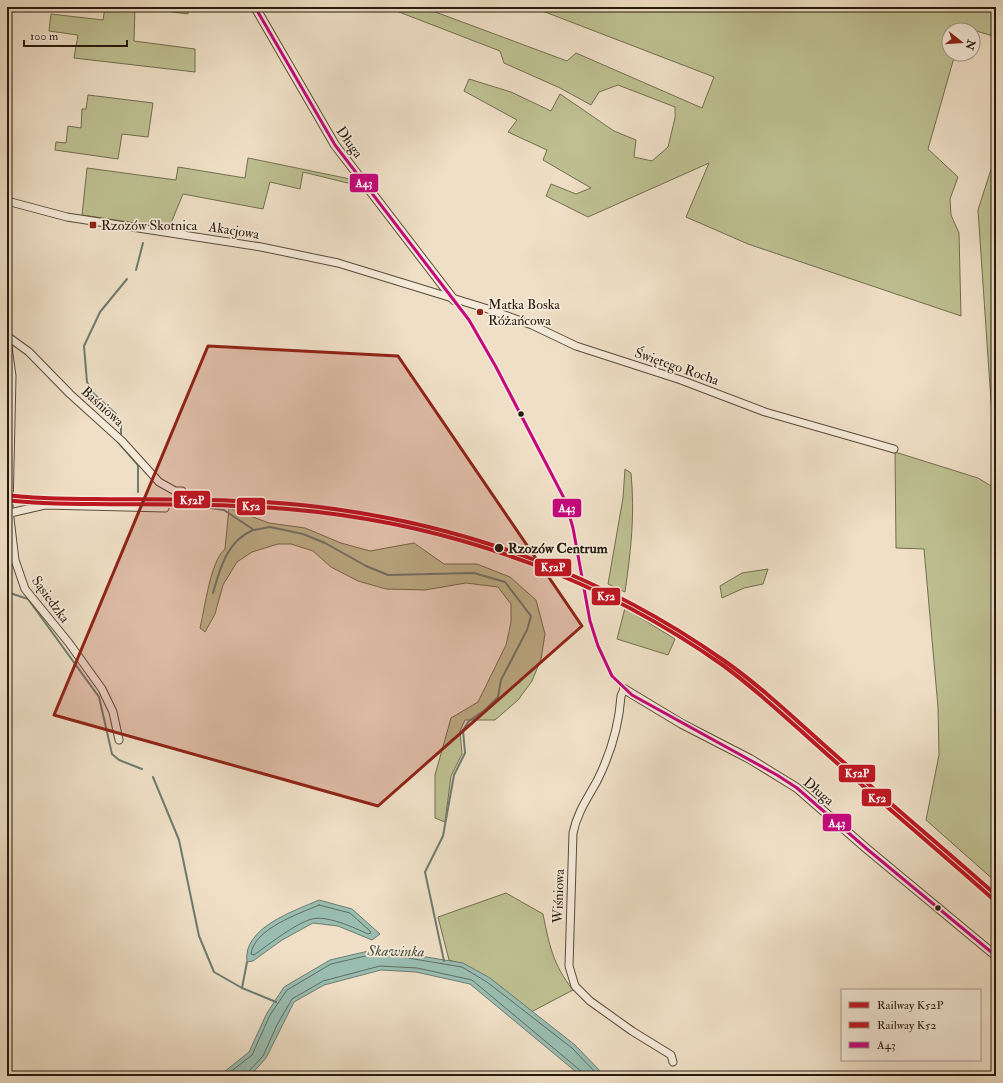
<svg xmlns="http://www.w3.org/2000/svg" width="1003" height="1083" font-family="'IM FELL Double Pica',serif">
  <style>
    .green { fill: #bec092; stroke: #726e4f }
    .water { fill: #9abdb2; stroke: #6c7c70 }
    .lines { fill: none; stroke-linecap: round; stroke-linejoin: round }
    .shore { stroke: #606c5f; stroke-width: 1 }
    .stream { stroke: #6c7c70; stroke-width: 2 }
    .minor-casing { stroke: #594c3a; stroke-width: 9 }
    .tertiary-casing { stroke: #594c3a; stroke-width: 10 }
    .minor { stroke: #f5eada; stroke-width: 7 }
    .tertiary { stroke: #f5eada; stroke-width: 8 }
    .bus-1-casing { stroke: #f5eada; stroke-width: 6 }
    .bus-1 { stroke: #c5067d; stroke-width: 3 }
    .rail-1-casing { stroke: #f5eada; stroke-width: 7 }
    .rail-2-casing { stroke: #f5eada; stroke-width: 7 }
    .rail-1 { stroke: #be1622; stroke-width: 4 }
    .rail-2 { stroke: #be1622; stroke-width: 4 }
    .marked { fill: #8f2418; fill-opacity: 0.2; stroke: #8f2418; stroke-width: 3; stroke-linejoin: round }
    .poi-dot { fill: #8f2418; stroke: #f5eada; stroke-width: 1.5 }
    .bus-dot { fill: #271b0c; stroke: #f5eada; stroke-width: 1.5 }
    .labels { text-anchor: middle; stroke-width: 3.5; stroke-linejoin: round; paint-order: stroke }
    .street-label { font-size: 14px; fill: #271b0c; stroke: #f5eada }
    .poi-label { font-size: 14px; fill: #271b0c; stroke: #f5eada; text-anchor: start }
    .stop-label { font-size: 14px; font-weight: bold; fill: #271b0c; stroke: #f5eada; text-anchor: start }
    .water-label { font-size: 15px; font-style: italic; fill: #4f5446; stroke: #f5eada }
    .line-badge { stroke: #f5eada; stroke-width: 1.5 }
    .badge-label { font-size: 11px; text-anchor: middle; font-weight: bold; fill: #fff }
  </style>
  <rect width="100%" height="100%" fill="#efdfc6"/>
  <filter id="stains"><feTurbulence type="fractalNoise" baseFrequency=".005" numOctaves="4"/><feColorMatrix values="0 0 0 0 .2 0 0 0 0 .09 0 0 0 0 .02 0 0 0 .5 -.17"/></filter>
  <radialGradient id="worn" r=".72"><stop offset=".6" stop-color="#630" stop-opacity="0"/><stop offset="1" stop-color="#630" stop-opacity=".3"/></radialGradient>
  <!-- green -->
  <g class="green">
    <polygon points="105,7 135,7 134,41 195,49 195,72 74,58 78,35 49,31 51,14 103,20"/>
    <polygon points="135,7 188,7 188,14"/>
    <polygon points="386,7 422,7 567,61 576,53 702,108 714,77 532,7 996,7 996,37 963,27 962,30 949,30 949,54 955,54 928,149 958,177 950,199 951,215 959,233 961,316 748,244 686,217 709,163 588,217 546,196 551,184 576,194 591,188 543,160 547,150 508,132 517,120 464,91 469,79 511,92 551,111 560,94 614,131 636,140 634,157 652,161 668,147 675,118 675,107 618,85 599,92 591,105 560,88 504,63 500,51"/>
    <polygon points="88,95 153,103 148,137 122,134 118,159 55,150 56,142 66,143 68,126 81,128 82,109 86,109"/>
    <polygon points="996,154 996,475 978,210"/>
    <polygon points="248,158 355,180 360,186 303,172 300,189 270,182 263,209 183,194 169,228 82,215 87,168 176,180 178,167 245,178"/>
    <polygon points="895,452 978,478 996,489 996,882 926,820 939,755 938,707 924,549 896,548"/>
    <path d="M625 469 631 473C635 515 631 550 625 592L608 584 623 498Z"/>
    <path d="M229 508 269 523 305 528 341 543 370 551 414 543 444 564H477L510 577 536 600 545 634 541 659 532 681 518 700 495 720H465L460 731 462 754 451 776 445 822 435 818V775L451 718 478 702 506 645 511 622V604L498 587 466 583 425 590 386 589 358 581 331 567 313 551 291 544H278L252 552 237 562 223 585 215 614 205 632 200 628C205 608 210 562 225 549Z"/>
    <polygon points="768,569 763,584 744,588 722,598 720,586 742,573"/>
    <polygon points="625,608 675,639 668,655 617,639"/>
    <path d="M506 893 543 914C549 944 553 965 573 990L531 1012C506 991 481 968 449 960L438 917Z"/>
  </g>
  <!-- water -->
  <g class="water">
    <path d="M319 900 352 909 380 934 372 940 338 926 313 923 282 940 253 961 247 962C242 928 294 911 319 900Z"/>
    <polygon points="377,949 463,963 490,978 575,1045 605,1076 581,1076 470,984 416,972 381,970 324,985 294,1002 266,1058 250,1076 219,1076 249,1052 267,1013 284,987 330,960"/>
  </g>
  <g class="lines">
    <!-- shore -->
    <g class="shore">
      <path d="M319 905 350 913 370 931 371 933 368 934C355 928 327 915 312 919 296 923 268 945 254 955L251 954C254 929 298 914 319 905Z"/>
      <polyline points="225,1076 252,1055 270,1015 287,990 331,964 378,953 462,967 487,982 572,1048 599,1076"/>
      <polyline points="247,1076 248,1072 263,1056 277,1025 292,999 323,981 380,966 417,968 472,980 569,1061 582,1072 583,1076"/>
    </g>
    <!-- stream -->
    <g class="stream">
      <polyline points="136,270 143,243"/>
      <polyline points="116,414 94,394 87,382 84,346 100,312 127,279"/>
      <polyline points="121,420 121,434"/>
      <polyline points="118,442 138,465 138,492"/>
      <polyline points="166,505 197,506 224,510 254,530 270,527 303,534 325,543 366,566 388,575 474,573 505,582 531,616 527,630 501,680 498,697 485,710 469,721 463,730 465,753 454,775 443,836 425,872 444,961"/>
      <polyline points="7,592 28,599 99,697 112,754 119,760 142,769"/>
      <path d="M213 593C220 568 227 541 253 530"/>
      <polyline points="153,777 179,840 199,936 214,972 242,988 276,1002"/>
      <polyline points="242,988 247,962"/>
    </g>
    <defs>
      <g id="minor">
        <polyline points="7,201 67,217 261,247 338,263 488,309 532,325 576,346 681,380 765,412 894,449"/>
        <polyline points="7,336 29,352 70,394 122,441 159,482 175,491 182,491"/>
        <polyline points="7,339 12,376 9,510 15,560 25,589 69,643 102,689 113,712 119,740"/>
        <polyline points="10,513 45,505 165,508"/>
        <path d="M624 689 621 696C619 726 611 753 597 781 587 799 577 813 573 833L569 966 575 986 590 1001 632 1031 671 1055 673 1062"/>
      </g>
      <g id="tertiary">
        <polyline points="255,7 335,145 454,300"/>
        <polyline points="624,689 682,724 750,759 797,788 867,849 996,956"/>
      </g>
    </defs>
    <!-- minor casing -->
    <use href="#minor" class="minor-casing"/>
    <!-- tertiary casing -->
    <use href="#tertiary" class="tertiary-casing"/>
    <!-- minor -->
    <use href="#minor" class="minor"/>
    <!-- tertiary -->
    <use href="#tertiary" class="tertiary"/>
    <defs>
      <polyline id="bus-1" points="255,7 335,145 469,320 496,367 565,500 573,528 590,621 598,646 612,676 632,695 777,775 797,788 867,849 996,956"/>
    </defs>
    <!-- bus-1 casing -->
    <use href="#bus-1" class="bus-1-casing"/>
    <!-- bus-1 -->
    <use href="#bus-1" class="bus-1"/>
    <defs>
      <path id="rail-1" d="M7 495C37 499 66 499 96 499 170 500 245 498 319 507 466 525 605 576 726 662 764 689 797 721 832 752 886 800 942 847 996 895"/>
      <path id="rail-2" d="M7 500C37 504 66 504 96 504 170 505 244 503 318 512 464 529 604 581 724 666 761 693 795 726 829 756 883 804 939 851 993 899"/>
    </defs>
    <!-- rail-1 casing -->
    <use href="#rail-1" class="rail-1-casing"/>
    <!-- rail-2 casing -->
    <use href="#rail-2" class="rail-2-casing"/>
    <!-- rail-1 -->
    <use href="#rail-1" class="rail-1"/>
    <!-- rail-2 -->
    <use href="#rail-2" class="rail-2"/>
  </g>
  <!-- marked area -->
  <path class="marked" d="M208 346 398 356 582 626 378 806 54 715Z"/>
  <!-- markers -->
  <g class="poi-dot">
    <rect x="89" y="221" width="8" height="8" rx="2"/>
    <circle cx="480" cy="312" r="4"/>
  </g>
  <g class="bus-dot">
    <circle cx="521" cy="414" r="3.5"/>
    <circle cx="499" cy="548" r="5"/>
    <circle cx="938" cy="908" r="3.5"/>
  </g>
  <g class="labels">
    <!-- street labels -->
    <g class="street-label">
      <text transform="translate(350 142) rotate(54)" y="5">Długa</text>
      <text transform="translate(234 230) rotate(9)" y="5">Akacjowa</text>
      <text transform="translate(677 366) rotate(19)" y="5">Świętego Rocha</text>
      <text transform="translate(103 406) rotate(42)" y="5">Baśniowa</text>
      <text transform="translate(51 599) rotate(54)" y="5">Sąsiedzka</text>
      <text transform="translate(819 791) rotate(40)" y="5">Długa</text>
      <text transform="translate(558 896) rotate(-88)" y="5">Wiśniowa</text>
    </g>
    <!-- poi labels -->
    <g class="poi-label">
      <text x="101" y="230">Rzozów Skotnica</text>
      <text x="488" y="309">Matka Boska<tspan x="488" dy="16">Różańcowa</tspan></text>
    </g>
    <!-- stop labels -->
    <g class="stop-label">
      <text x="508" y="553">Rzozów Centrum</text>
    </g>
    <!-- water labels -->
    <g class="water-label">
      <text transform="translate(396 951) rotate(1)" y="5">Skawinka</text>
    </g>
  </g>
  <g class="line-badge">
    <rect x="349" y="173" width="30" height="20" rx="4" fill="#c5067d"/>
    <rect x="173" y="490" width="38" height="19" rx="4" fill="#be1622"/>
    <rect x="236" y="497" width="30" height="19" rx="4" fill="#be1622"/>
    <rect x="552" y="498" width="30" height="20" rx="4" fill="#c5067d"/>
    <rect x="534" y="558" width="38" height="19" rx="4" fill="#be1622"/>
    <rect x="591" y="587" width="30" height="19" rx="4" fill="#be1622"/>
    <rect x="838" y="764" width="38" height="19" rx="4" fill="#be1622"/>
    <rect x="861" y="788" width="31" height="19" rx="4" fill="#be1622"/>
    <rect x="822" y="813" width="30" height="19" rx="4" fill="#c5067d"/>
  </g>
  <g class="badge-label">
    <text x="364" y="187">A43</text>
    <text x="192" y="504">K52P</text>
    <text x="251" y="510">K52</text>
    <text x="567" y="512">A43</text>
    <text x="553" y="571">K52P</text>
    <text x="606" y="600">K52</text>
    <text x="857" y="777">K52P</text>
    <text x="877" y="802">K52</text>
    <text x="837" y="827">A43</text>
  </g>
  <!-- margin -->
  <rect width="1003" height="1083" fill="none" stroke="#efdfc6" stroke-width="24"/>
  <rect x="8" y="8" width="987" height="1067" fill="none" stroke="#271b0c" stroke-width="2"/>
  <rect x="12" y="12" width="979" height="1059" fill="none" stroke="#271b0c"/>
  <!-- legend -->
  <rect x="841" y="989" width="140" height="72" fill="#f5eada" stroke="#a39788"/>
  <rect x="849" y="1002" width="20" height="6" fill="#be1622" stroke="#a39788"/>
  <text x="877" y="1009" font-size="12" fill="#271b0c">Railway K52P</text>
  <rect x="849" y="1022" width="20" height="6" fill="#be1622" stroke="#a39788"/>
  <text x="877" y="1029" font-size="12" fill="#271b0c">Railway K52</text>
  <rect x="849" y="1042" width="20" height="6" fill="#c5067d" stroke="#a39788"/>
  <text x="877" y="1049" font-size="12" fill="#271b0c">A43</text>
  <!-- north arrow -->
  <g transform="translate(961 42) rotate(107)"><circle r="19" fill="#f5eada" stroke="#a39788"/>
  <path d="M0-3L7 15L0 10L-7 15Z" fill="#8f2418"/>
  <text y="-6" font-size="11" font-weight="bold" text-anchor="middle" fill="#271b0c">N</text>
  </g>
  <!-- scale -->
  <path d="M24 40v6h103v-6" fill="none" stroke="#271b0c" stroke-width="2"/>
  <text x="30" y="40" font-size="12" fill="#271b0c" stroke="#f5eada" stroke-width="3" paint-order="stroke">100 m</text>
  <rect width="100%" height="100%" filter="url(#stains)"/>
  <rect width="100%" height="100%" fill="url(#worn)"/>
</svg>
